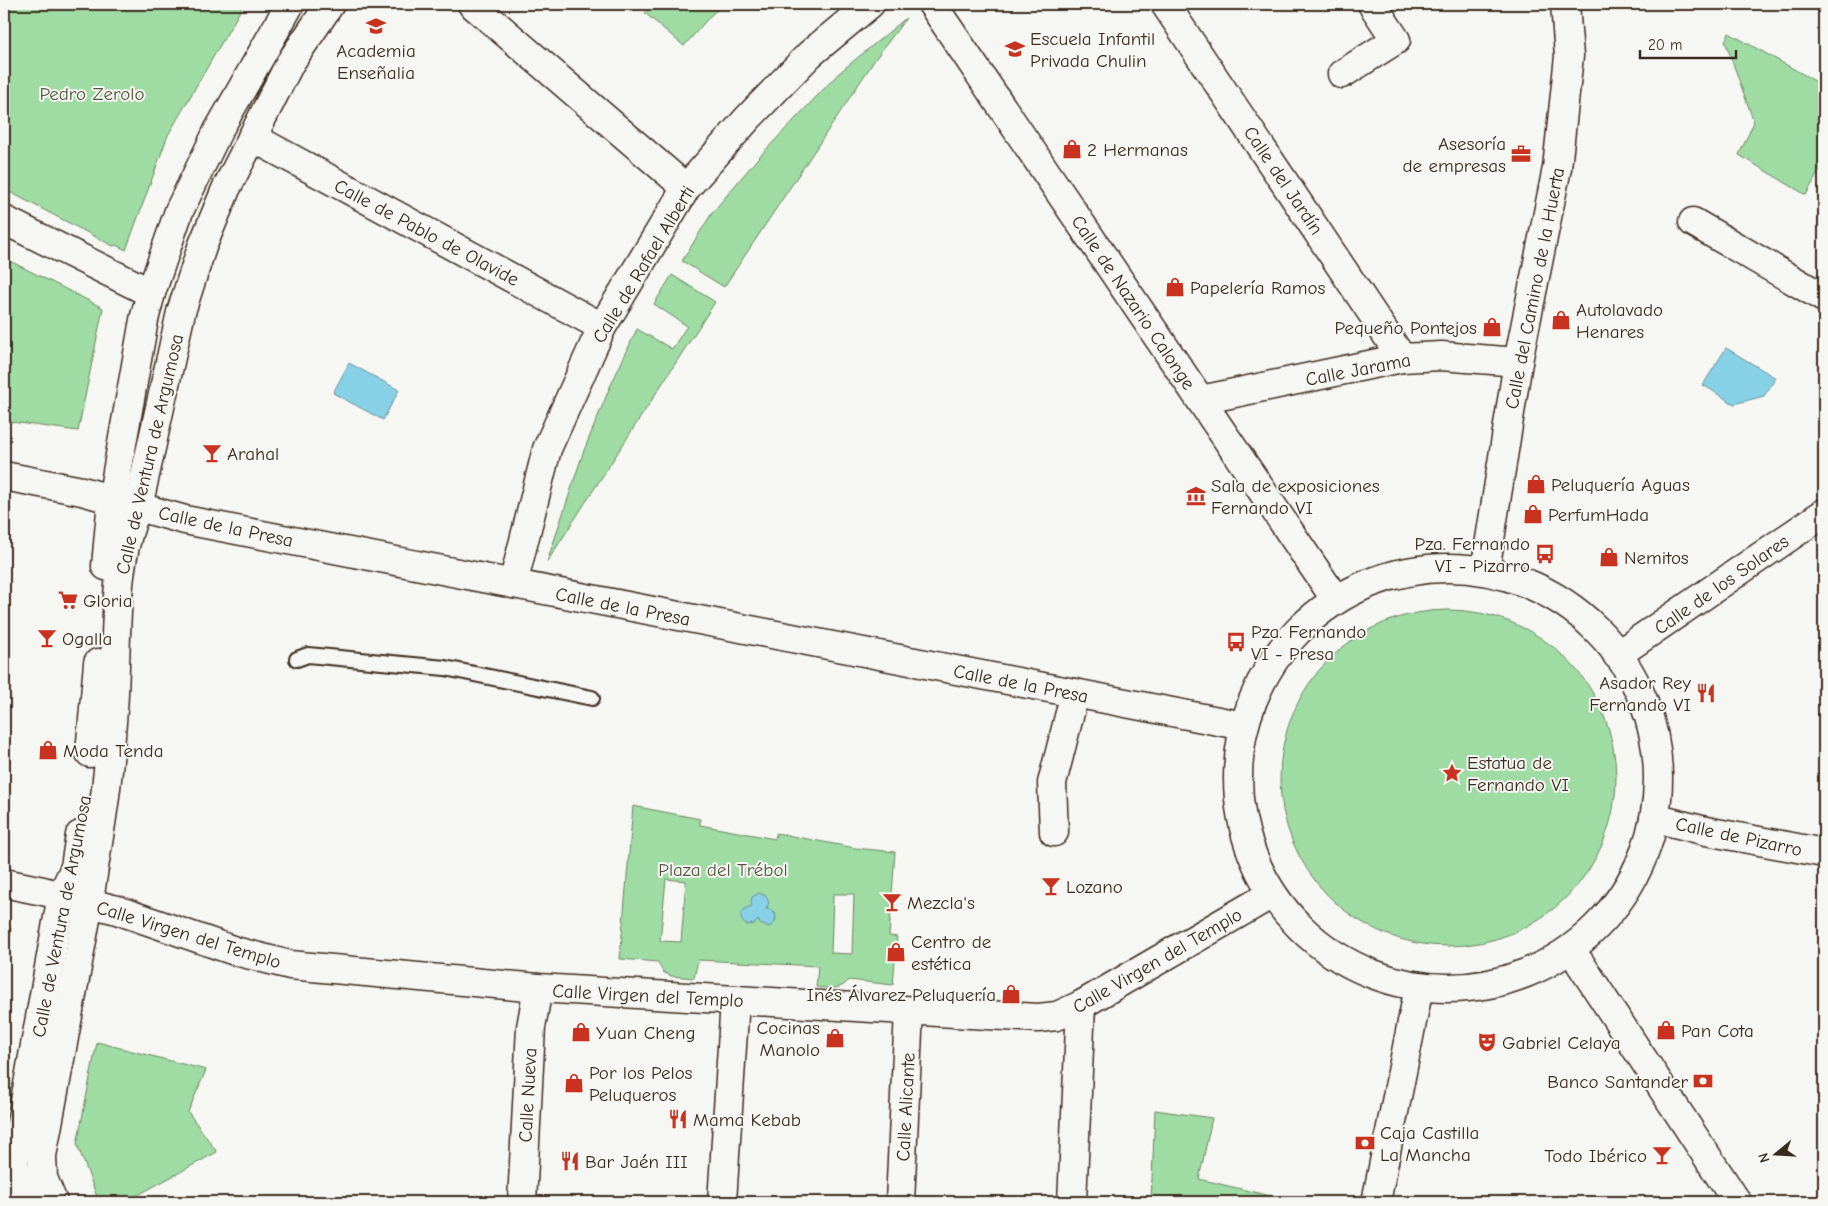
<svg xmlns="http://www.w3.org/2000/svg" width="1828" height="1206" font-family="'Comic Neue',sans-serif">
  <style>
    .green { fill: #9edca4; stroke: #6c8361; fill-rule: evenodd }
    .water { fill: #87d1e7; stroke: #698e97 }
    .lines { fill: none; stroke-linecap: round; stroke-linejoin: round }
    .lane-casing { stroke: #3b2a1e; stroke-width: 18 }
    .street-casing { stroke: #3b2a1e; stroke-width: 31 }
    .lane { stroke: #f6f6f2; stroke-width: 14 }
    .street { stroke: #f6f6f2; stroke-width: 28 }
    .labels { text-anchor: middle; stroke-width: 4; stroke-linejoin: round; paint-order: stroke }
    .poi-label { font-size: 19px; fill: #3b2a1e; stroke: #f6f6f2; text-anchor: start }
    .park-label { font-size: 19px; fill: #545640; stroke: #f6f6f2 }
    .street-label { font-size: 19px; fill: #3b2a1e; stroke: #f6f6f2 }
  </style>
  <rect width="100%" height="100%" fill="#f6f6f2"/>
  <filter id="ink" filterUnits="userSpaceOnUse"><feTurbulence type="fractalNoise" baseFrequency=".02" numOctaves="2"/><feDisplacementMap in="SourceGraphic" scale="10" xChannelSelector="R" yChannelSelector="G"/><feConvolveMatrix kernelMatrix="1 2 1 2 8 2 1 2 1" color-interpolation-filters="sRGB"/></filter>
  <g filter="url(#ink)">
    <!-- green -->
    <g class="green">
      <polygon points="4,4 244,4 168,135 126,250 116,245 113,246 4,189"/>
      <polygon points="653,4 724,4 711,15 684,46 645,13"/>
      <polygon points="906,18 876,58 724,287 682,261 712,213 758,158 839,73"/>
      <polygon points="1729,33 1824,86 1824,162 1806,195 1739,155 1754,122 1725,41"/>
      <polygon points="4,258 103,308 78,431 4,421"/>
      <polygon points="672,275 715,302 547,562 583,453 610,387 637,329 672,349 687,326 654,304"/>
      <circle cx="1448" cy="778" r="168"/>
      <path d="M633 806 700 819V825L775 839 776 833 855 848 895 852 889 936 897 937 893 985 849 980C840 991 829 988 816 987L818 966 698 960 694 978 671 976 663 972 658 962 620 959ZM666 879 686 881 681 942 660 941ZM833 894H854L852 954 831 953ZM753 906 769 909 775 913 776 920H758L751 925Z"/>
      <polygon points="4,926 11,928 4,976"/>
      <polygon points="97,1042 206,1070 188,1112 217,1152 125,1202 99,1202 77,1144"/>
      <polygon points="1155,1110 1212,1118 1199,1179 1283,1199 1282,1202 1151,1202"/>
    </g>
    <!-- water -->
    <g class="water">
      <polygon points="1726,348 1776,378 1764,396 1734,404 1703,385"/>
      <polygon points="349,363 399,390 383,420 333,393"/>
      <path d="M759 893 766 896 769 903 766 909 772 910 776 916 774 924 769 927 760 924 758 920 755 924 746 925C736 917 742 908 752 906L751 903 752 897Z"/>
    </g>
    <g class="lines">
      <defs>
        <polyline id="lane" points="297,659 308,655 445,668 592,698"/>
        <g id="street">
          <polyline points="472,4 686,188"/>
          <polyline points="932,4 1336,600"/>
          <polyline points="1165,4 1402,358"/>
          <polyline points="1342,74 1396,40 1372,4"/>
          <polyline points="252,137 602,327"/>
          <polyline points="4,220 151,293"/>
          <polyline points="1693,222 1824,298"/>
          <polyline points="1201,400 1402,358 1441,356 1518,362"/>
          <polyline points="4,476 82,491 185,520 1244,726"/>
          <polyline points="106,566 112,500 144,320 151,293 179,211 218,131 290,4"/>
          <circle cx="1448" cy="778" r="210"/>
          <polyline points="1485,571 1518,362 1557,168 1569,56 1565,4"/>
          <polyline points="513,584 547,449 602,327 686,188 748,118 810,54 870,4"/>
          <polyline points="1617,655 1824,513"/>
          <polyline points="90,753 98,663"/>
          <polyline points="1654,818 1706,831 1824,853"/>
          <polyline points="1054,832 1052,783 1075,693"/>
          <polyline points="4,883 43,891 117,910 235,951 290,965 538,988 1038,1018 1057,1016 1081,1005 1272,894"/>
          <polyline points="1580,963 1737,1202"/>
          <polyline points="24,1202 19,1191 14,1162 62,895 75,867 80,835"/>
          <path d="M53 1202 43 1178 42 1156 89 903C94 861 103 820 107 779 110 756 111 733 113 710 118 647 111 564 138 507L181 312 202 247 226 189 290 63 330 4"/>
          <polyline points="522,1202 531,1027 538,988"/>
          <polyline points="722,1202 735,1000"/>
          <polyline points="900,1202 909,1011"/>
          <polyline points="1072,1202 1081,1005"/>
          <polyline points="1376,1202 1419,987"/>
        </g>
      </defs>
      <!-- lane casing -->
      <use href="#lane" class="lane-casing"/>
      <!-- street casing -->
      <use href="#street" class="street-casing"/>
      <!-- lane -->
      <use href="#lane" class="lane"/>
      <!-- street -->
      <use href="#street" class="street"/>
    </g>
  </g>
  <!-- icons -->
  <defs>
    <symbol id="school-bare" viewBox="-9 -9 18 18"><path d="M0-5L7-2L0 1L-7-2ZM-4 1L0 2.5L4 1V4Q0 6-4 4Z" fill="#c8321e" stroke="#f6f6f2" stroke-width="2.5" paint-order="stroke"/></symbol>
    <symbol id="shop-bare" viewBox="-9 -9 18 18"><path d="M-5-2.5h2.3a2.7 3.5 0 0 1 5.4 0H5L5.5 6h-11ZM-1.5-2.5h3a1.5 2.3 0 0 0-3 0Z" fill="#c8321e" stroke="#f6f6f2" stroke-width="2.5" paint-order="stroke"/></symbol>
    <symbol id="office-bare" viewBox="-9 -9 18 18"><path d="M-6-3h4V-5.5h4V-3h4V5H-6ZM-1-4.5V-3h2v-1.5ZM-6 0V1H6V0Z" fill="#c8321e" stroke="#f6f6f2" stroke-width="2.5" paint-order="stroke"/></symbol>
    <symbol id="bar-bare" viewBox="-9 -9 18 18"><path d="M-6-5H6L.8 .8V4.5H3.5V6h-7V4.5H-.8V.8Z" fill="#c8321e" stroke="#f6f6f2" stroke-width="2.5" paint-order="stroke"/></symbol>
    <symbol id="museum-bare" viewBox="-9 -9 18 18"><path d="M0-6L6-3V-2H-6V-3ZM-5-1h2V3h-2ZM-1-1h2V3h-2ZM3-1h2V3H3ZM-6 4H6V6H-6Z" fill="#c8321e" stroke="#f6f6f2" stroke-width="2.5" paint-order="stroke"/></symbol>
    <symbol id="bus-bare" viewBox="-9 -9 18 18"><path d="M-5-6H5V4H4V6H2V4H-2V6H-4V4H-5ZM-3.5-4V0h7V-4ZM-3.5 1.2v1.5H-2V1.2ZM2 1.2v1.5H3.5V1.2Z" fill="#c8321e" stroke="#f6f6f2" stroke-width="2.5" paint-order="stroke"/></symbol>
    <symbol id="supermarket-bare" viewBox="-9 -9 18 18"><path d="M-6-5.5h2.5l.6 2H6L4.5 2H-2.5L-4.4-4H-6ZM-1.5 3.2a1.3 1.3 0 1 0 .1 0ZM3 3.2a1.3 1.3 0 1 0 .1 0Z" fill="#c8321e" stroke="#f6f6f2" stroke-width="2.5" paint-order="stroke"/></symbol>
    <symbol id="restaurant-bare" viewBox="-9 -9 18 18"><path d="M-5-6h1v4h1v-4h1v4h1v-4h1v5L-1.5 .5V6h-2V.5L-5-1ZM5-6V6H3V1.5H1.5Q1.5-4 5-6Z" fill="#c8321e" stroke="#f6f6f2" stroke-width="2.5" paint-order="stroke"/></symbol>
    <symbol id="sight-bare" viewBox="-9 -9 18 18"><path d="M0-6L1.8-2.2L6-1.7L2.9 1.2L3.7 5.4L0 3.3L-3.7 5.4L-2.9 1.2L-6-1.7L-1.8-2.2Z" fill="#c8321e" stroke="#f6f6f2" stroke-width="2.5" paint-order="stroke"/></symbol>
    <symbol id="theatre-bare" viewBox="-9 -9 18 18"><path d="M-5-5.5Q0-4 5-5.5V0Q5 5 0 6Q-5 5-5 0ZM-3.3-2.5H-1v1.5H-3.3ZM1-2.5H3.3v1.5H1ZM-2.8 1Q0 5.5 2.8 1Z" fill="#c8321e" stroke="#f6f6f2" stroke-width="2.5" paint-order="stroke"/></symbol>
    <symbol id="bank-bare" viewBox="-9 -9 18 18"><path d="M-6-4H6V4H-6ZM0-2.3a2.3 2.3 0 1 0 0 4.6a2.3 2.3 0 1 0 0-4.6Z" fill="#c8321e" stroke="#f6f6f2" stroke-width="2.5" paint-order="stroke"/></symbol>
  </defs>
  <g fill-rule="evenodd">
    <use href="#school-bare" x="362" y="12" width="28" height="28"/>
    <use href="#school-bare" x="1001" y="35" width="28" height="28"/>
    <use href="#shop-bare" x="1058" y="135" width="28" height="28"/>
    <use href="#office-bare" x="1507" y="140" width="28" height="28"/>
    <use href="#shop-bare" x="1161" y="273" width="28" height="28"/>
    <use href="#shop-bare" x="1547" y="306" width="28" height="28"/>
    <use href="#shop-bare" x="1478" y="313" width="28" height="28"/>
    <use href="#bar-bare" x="198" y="439" width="28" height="28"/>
    <use href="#shop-bare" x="1522" y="470" width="28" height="28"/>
    <use href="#museum-bare" x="1182" y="482" width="28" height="28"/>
    <use href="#shop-bare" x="1519" y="500" width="28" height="28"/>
    <use href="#bus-bare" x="1531" y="540" width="28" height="28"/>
    <use href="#shop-bare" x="1595" y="543" width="28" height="28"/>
    <use href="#supermarket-bare" x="54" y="586" width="28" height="28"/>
    <use href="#bar-bare" x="33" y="624" width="28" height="28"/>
    <use href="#bus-bare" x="1222" y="628" width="28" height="28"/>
    <use href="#restaurant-bare" x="1692" y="679" width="28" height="28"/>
    <use href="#shop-bare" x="34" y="736" width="28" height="28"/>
    <use href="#sight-bare" x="1438" y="759" width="28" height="28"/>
    <use href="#bar-bare" x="1037" y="872" width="28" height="28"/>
    <use href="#bar-bare" x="878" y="888" width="28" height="28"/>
    <use href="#shop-bare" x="882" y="938" width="28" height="28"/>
    <use href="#shop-bare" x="997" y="980" width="28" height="28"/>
    <use href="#shop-bare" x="1652" y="1016" width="28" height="28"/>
    <use href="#shop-bare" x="567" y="1018" width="28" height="28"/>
    <use href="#shop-bare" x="821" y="1024" width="28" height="28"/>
    <use href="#theatre-bare" x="1473" y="1028" width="28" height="28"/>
    <use href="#bank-bare" x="1689" y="1067" width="28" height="28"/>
    <use href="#shop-bare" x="560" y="1069" width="28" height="28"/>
    <use href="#restaurant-bare" x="664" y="1105" width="28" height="28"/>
    <use href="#bank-bare" x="1351" y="1129" width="28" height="28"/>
    <use href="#bar-bare" x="1648" y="1141" width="28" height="28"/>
    <use href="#restaurant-bare" x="556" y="1147" width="28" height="28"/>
  </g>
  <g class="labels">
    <!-- poi labels -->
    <g class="poi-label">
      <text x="1030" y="45">Escuela Infantil<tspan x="1030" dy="22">Privada Chulin</tspan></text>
      <text x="376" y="57" text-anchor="middle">Academia<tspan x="376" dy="22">Enseñalia</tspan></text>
      <text x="1506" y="150" text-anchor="end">Asesoría<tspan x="1506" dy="22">de empresas</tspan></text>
      <text x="1087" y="156">2 Hermanas</text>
      <text x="1190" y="294">Papelería Ramos</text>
      <text x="1576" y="316">Autolavado<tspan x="1576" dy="22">Henares</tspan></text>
      <text x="1477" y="334" text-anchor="end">Pequeño Pontejos</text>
      <text x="227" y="460">Arahal</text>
      <text x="1551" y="491">Peluquería Aguas</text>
      <text x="1211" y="492">Sala de exposiciones<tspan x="1211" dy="22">Fernando VI</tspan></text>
      <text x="1548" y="521">PerfumHada</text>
      <text x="1530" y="550" text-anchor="end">Pza. Fernando<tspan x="1530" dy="22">VI - Pizarro</tspan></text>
      <text x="1624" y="564">Nemitos</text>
      <text x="83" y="607">Gloria</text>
      <text x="1251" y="638">Pza. Fernando<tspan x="1251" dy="22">VI - Presa</tspan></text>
      <text x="62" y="645">Ogalla</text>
      <text x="1691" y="689" text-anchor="end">Asador Rey<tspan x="1691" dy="22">Fernando VI</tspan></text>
      <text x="63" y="757">Moda Tenda</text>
      <text x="1467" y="769">Estatua de<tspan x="1467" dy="22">Fernando VI</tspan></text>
      <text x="1066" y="893">Lozano</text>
      <text x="907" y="909">Mezcla's</text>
      <text x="911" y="948">Centro de<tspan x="911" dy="22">estética</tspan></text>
      <text x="996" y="1001" text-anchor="end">Inés Álvarez Peluquería</text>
      <text x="820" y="1034" text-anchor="end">Cocinas<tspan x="820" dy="22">Manolo</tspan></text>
      <text x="1681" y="1037">Pan Cota</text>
      <text x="596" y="1039">Yuan Cheng</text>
      <text x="1502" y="1049">Gabriel Celaya</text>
      <text x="589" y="1079">Por los Pelos<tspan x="589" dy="22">Peluqueros</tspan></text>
      <text x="1688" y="1088" text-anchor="end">Banco Santander</text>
      <text x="693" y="1126">Mama Kebab</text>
      <text x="1380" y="1139">Caja Castilla<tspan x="1380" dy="22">La Mancha</tspan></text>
      <text x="1647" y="1162" text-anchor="end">Todo Ibérico</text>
      <text x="585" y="1168">Bar Jaén III</text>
    </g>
    <!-- park labels -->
    <g class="park-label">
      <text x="92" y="100">Pedro Zerolo</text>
      <text x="723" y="876">Plaza del Trébol</text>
    </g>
    <!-- street labels -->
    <g class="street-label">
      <text transform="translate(1284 180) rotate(56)" y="7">Calle del Jardín</text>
      <text transform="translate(427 232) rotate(28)" y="7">Calle de Pablo de Olavide</text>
      <text transform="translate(643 264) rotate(-59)" y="7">Calle de Rafael Alberti</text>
      <text transform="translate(1534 288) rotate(-79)" y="7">Calle del Camino de la Huerta</text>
      <text transform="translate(1134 302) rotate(56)" y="7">Calle de Nazario Calonge</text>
      <text transform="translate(1358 369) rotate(-11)" y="7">Calle Jarama</text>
      <text transform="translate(149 454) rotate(-77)" y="7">Calle de Ventura de Argumosa</text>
      <text transform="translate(226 526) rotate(12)" y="7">Calle de la Presa</text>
      <text transform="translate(1721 584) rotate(-35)" y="7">Calle de los Solares</text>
      <text transform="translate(623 606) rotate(11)" y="7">Calle de la Presa</text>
      <text transform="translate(1021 683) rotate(11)" y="7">Calle de la Presa</text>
      <text transform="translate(1739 836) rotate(12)" y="7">Calle de Pizarro</text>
      <text transform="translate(61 916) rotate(-79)" y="7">Calle de Ventura de Argumosa</text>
      <text transform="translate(189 934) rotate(17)" y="7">Calle Virgen del Templo</text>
      <text transform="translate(1157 960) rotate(-30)" y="7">Calle Virgen del Templo</text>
      <text transform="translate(648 995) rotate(3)" y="7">Calle Virgen del Templo</text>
      <text transform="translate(527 1095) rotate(-87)" y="7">Calle Nueva</text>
      <text transform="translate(905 1107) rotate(-87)" y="7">Calle Alicante</text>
    </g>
  </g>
  <!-- margin -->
  <rect width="1828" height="1206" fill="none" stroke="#f6f6f2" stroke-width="20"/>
  <rect x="10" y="10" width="1808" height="1186" fill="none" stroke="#3b2a1e" stroke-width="2" filter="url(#ink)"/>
  <!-- north arrow -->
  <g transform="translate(1776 1154) rotate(252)" stroke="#f6f6f2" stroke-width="4" paint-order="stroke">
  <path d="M0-4L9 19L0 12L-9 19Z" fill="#3b2a1e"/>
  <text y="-8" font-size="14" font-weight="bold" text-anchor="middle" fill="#3b2a1e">N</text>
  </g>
  <!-- scale -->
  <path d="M1640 50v8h96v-8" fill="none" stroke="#3b2a1e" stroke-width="2.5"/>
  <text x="1648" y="50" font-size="15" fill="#3b2a1e" stroke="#f6f6f2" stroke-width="4" paint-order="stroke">20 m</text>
</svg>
